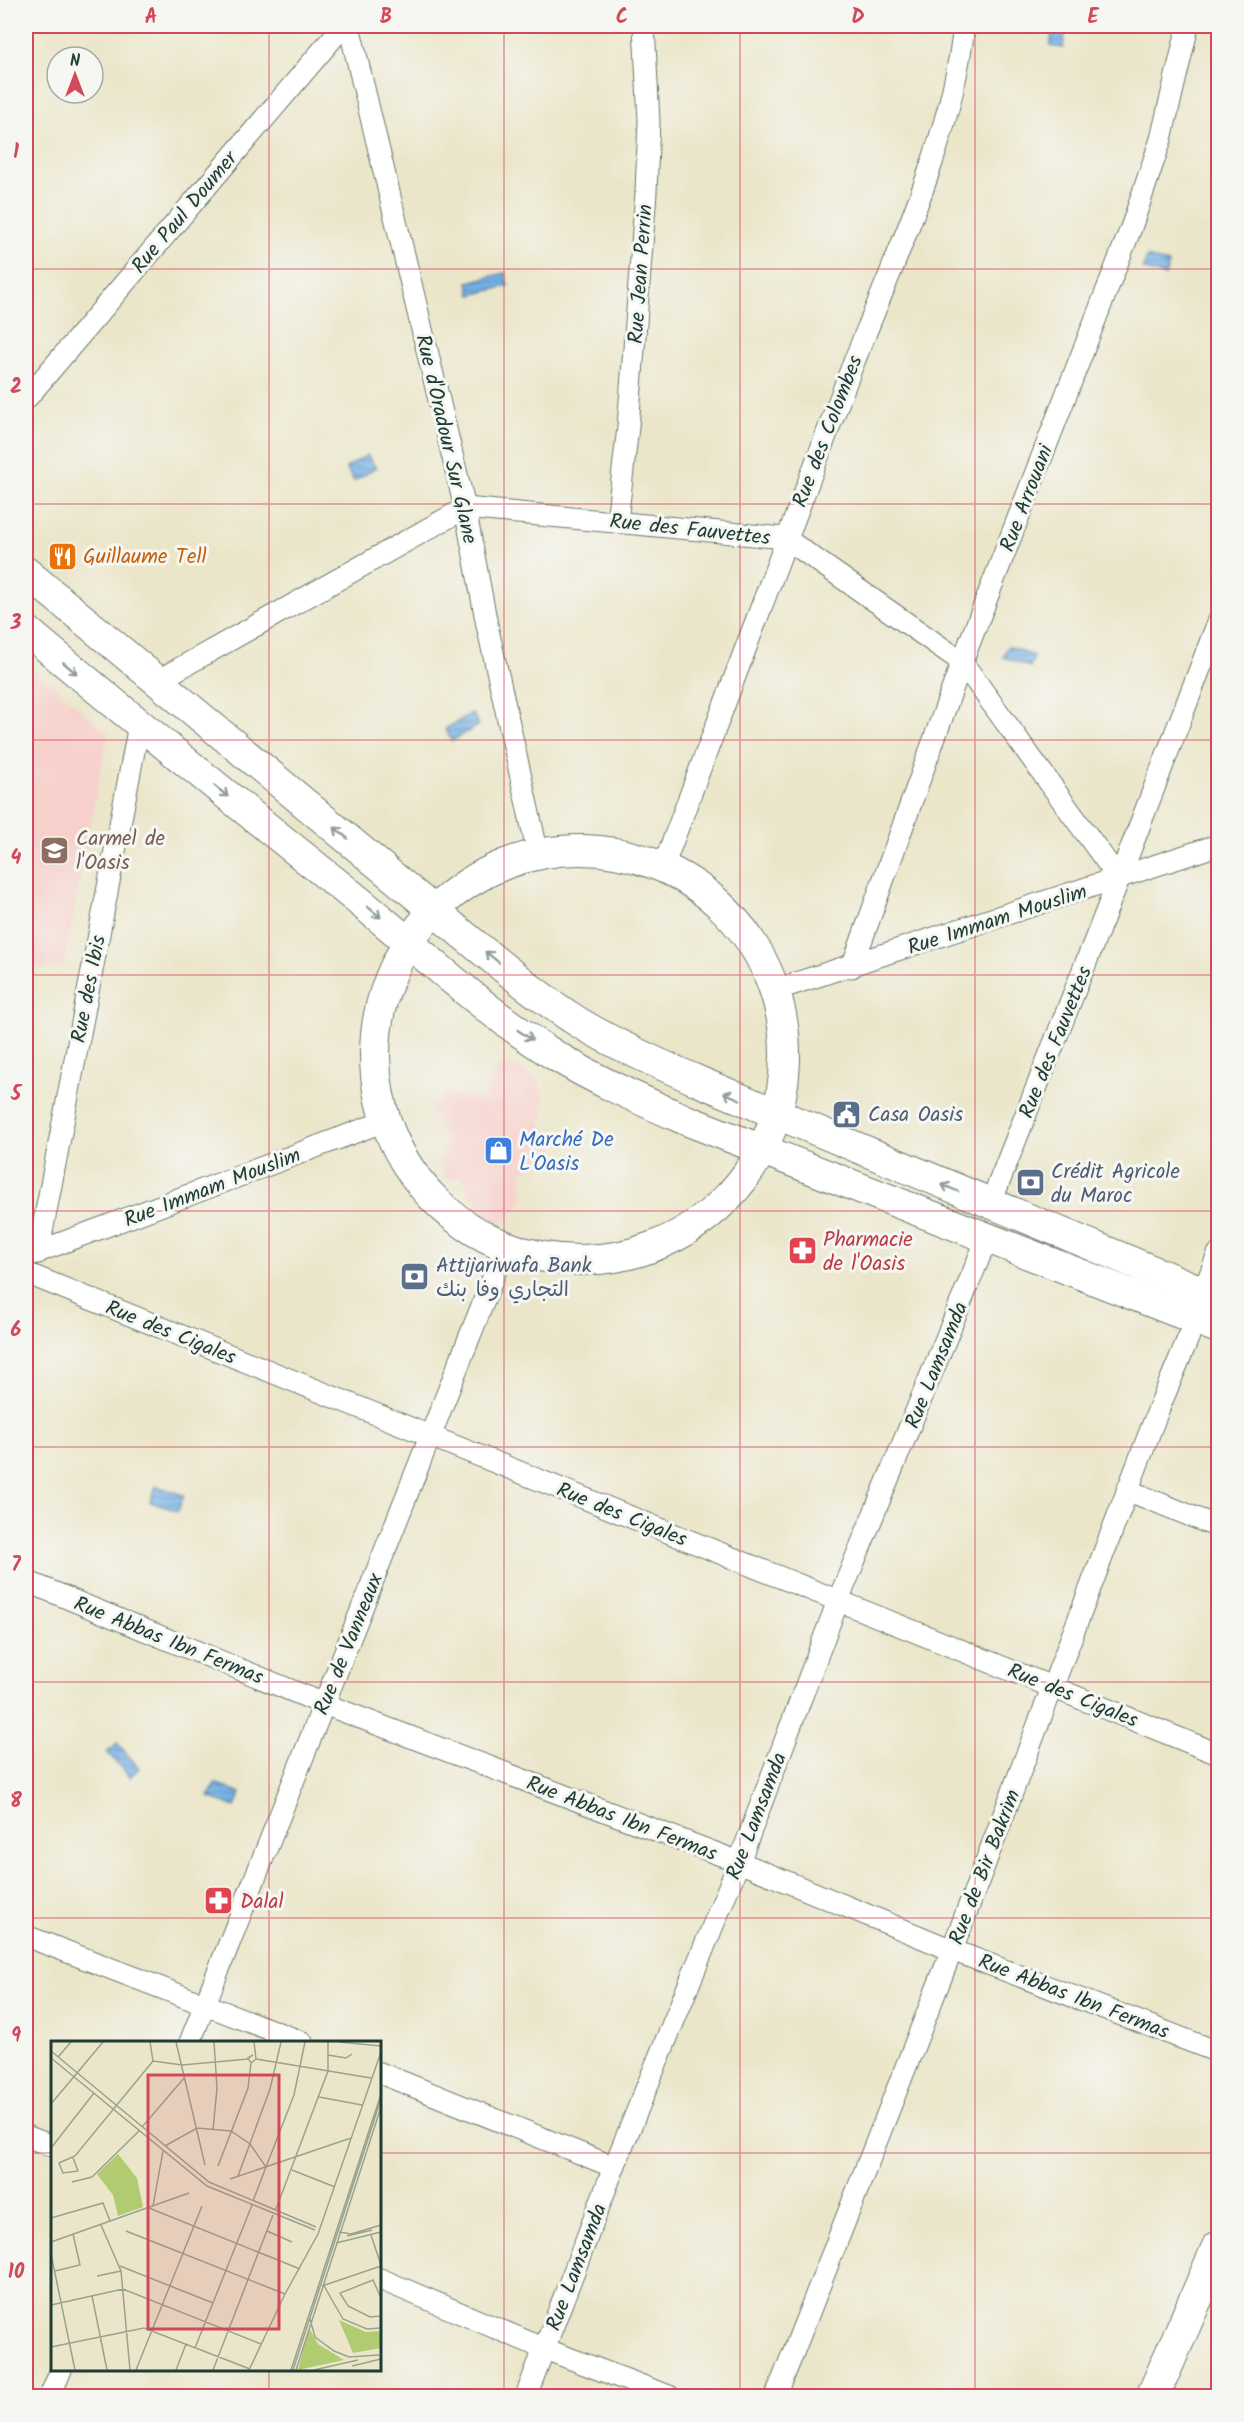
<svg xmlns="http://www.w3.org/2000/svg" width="1244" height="2422" font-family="Kalam,'Playpen Sans Arabic',sans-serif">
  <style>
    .built { fill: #f7d0cb }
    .water { fill: url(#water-rules); stroke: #4a778d; stroke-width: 1.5 }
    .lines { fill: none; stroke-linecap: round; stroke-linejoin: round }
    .street-casing { stroke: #667868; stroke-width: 23 }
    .secondary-casing { stroke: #667868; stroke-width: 32 }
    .primary-casing { stroke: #667868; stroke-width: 35 }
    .street { stroke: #fff; stroke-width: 21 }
    .secondary { stroke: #fff; stroke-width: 30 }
    .primary { stroke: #fff; stroke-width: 33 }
    .oneway { stroke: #8f9e9a }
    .grid { fill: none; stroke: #d1495b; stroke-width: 1.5; stroke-opacity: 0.55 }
    .labels { text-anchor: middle; stroke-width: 6; stroke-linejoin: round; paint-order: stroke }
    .street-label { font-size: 21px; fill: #1f3d34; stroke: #f6f6f2 }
    .food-label { font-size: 21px; fill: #c56008; stroke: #f6f6f2; text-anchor: start }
    .education-label { font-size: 21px; fill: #785e54; stroke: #f6f6f2; text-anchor: start }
    .service-label { font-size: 21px; fill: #4e5e75; stroke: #f6f6f2; text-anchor: start }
    .shop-label { font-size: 21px; fill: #366cbe; stroke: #f6f6f2; text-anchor: start }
    .health-label { font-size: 21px; fill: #be3a42; stroke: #f6f6f2; text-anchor: start }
    .inset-road { fill: none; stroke: #99a28e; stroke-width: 1.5 }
    .view { fill: #d1495b; fill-opacity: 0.15; stroke: #d1495b; stroke-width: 3 }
    .inset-edge { fill: none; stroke: #1f3d34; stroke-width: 3 }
    .neatline { fill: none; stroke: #d1495b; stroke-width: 2 }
    .grid-label { font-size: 20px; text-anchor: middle; font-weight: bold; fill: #d1495b }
  </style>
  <defs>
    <pattern id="water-rules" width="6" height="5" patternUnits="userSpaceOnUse" patternTransform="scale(1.5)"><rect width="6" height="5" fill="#74b1e6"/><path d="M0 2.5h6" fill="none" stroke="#5f91bb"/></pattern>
  </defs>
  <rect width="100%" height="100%" fill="#f6f6f2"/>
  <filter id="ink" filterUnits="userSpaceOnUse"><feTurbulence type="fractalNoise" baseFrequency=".0167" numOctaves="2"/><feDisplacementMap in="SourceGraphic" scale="12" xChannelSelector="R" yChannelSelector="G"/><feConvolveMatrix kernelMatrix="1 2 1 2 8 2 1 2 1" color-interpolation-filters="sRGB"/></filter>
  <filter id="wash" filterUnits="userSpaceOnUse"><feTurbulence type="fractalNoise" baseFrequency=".008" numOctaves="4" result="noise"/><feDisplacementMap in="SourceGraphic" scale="24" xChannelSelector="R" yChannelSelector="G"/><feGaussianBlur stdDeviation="1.35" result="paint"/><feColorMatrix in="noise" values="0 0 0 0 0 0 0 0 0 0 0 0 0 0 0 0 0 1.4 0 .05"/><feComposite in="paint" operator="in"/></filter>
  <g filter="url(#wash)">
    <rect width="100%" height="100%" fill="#ebe6ca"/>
    <!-- built -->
    <g class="built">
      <polygon points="26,662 108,733 63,967 26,970"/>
      <polygon points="500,1066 519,1067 538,1079 545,1102 541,1124 557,1141 546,1163 520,1172 523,1190 520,1206 504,1222 488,1219 472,1199 462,1177 446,1179 442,1161 446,1141 429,1110 448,1093 486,1102 486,1085"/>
    </g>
    <!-- water -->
    <g class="water">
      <polygon points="1053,26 1066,26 1063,48 1050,46"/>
      <polygon points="1147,257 1169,264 1165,276 1143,269"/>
      <polygon points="505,273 508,286 471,295 468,282"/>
      <polygon points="367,455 376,468 354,481 346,468"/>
      <polygon points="1008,646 1034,656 1030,667 1003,657"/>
      <polygon points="472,713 479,725 452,741 445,729"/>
      <polygon points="156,1486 184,1495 178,1511 150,1502"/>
      <polygon points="117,1743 139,1768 130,1777 107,1752"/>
      <polygon points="215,1783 241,1793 235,1807 209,1797"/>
    </g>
  </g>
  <g filter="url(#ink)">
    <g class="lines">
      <defs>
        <g id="street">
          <polyline points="349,26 465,508 487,625 538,854"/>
          <polyline points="26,399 343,26"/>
          <polyline points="617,521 628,427 646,192 649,121 644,26"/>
          <polyline points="157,681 465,508 785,538 962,662 1119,879 990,1205"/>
          <path d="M663 867C724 702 786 537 850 372 893 262 951 143 964 26"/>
          <polyline points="1119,879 1218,622"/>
          <polyline points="852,967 962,662 1131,228 1161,139 1188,26"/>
          <polyline points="775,990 1218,845"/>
          <polyline points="38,1253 139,725"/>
          <polyline points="27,1256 385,1121"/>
          <polyline points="26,1273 1218,1754"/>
          <polyline points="1209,1277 1218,1254"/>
          <polyline points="1127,1490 1218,1527"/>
          <polyline points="26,1581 324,1704 739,1862 952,1950 1218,2052"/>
          <polyline points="26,1936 302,2042"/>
          <polyline points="190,2042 506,1245"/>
          <polyline points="380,2073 614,2167"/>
          <polyline points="26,2136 52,2146"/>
          <polyline points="380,2279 545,2349 669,2396"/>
          <polyline points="50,2396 61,2370"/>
          <polyline points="526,2396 614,2167 739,1862 838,1601 988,1236"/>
          <polyline points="776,2396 952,1950 1159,1408 1189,1336"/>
        </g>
        <g id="secondary">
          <path d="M26 572 461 933C499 964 537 996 578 1022 616 1045 657 1063 698 1081L1218 1298"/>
          <path d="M26 630C132 719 240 806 349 893 417 947 481 1010 556 1056 597 1081 641 1100 686 1120L1218 1328"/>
          <circle cx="580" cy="1055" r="205"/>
        </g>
        <polyline id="primary" points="1153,2396 1218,2248"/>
      </defs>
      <!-- street casing -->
      <use href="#street" class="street-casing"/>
      <!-- secondary casing -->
      <use href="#secondary" class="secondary-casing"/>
      <!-- primary casing -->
      <use href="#primary" class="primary-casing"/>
      <!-- street -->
      <use href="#street" class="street"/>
      <!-- secondary -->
      <use href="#secondary" class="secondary"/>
      <!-- primary -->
      <use href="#primary" class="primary"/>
    </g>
    <!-- one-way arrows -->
    <defs><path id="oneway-shaft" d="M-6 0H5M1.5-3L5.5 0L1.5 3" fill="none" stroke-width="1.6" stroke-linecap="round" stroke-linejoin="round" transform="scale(1.5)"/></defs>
    <g class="oneway">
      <use href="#oneway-shaft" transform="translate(70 668) rotate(40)"/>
      <use href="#oneway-shaft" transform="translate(221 791) rotate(39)"/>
      <use href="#oneway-shaft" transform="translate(341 833) rotate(-141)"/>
      <use href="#oneway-shaft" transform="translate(374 912) rotate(39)"/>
      <use href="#oneway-shaft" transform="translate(492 957) rotate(-141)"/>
      <use href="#oneway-shaft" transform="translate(525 1035) rotate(34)"/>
      <use href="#oneway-shaft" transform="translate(732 1096) rotate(-157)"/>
      <use href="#oneway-shaft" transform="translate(950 1188) rotate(-157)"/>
    </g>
  </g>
  <!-- grid -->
  <path class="grid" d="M269 26V2042M504 26V2396M740 26V2396M975 26V2396M26 269H1218M26 504H1218M26 740H1218M26 975H1218M26 1211H1218M26 1447H1218M26 1682H1218M26 1918H1218M26 2153H52M380 2153H1218M269 2370V2396"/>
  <!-- icons -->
  <defs>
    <symbol id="restaurant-square" viewBox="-11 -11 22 22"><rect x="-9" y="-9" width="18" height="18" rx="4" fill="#e8710a" stroke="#f6f6f2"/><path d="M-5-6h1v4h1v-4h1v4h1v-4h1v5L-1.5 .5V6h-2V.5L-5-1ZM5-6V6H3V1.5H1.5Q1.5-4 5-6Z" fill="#fff"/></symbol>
    <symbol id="school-square" viewBox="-11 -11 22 22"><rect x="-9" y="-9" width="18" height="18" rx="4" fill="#8d6e63" stroke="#f6f6f2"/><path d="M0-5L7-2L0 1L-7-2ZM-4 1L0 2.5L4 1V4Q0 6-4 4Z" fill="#fff"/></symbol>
    <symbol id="civic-square" viewBox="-11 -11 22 22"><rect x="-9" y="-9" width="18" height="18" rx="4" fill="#5c6f8a" stroke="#f6f6f2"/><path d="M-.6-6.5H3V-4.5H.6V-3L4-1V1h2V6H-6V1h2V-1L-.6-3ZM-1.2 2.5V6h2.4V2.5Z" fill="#fff"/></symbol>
    <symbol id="shop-square" viewBox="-11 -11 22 22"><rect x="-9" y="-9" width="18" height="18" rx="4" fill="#3f7fe0" stroke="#f6f6f2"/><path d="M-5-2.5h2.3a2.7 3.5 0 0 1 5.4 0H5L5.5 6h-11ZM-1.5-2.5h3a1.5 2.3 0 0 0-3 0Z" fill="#fff"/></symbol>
    <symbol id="bank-square" viewBox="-11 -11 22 22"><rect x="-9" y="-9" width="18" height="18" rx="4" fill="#5c6f8a" stroke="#f6f6f2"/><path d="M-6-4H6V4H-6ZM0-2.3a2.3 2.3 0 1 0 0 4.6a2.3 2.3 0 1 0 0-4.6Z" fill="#fff"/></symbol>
    <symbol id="pharmacy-square" viewBox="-11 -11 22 22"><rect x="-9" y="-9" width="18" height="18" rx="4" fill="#e0444e" stroke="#f6f6f2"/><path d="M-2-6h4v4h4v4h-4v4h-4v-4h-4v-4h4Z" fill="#fff"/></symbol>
  </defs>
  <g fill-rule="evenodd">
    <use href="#restaurant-square" x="46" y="540" width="33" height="33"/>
    <use href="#school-square" x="38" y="834" width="33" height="33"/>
    <use href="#civic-square" x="830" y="1098" width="33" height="33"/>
    <use href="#shop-square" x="482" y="1134" width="33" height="33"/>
    <use href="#bank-square" x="1014" y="1166" width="33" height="33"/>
    <use href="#pharmacy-square" x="786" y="1234" width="33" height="33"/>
    <use href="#bank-square" x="398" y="1260" width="33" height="33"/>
    <use href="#pharmacy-square" x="202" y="1884" width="33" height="33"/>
  </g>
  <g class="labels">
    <!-- street labels -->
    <g class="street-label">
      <text transform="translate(184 212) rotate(-50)" y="7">Rue Paul Doumer</text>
      <text transform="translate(640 274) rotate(-86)" y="7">Rue Jean Perrin</text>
      <text transform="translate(827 431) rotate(-69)" y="7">Rue des Colombes</text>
      <text transform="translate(447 439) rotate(77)" y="7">Rue d'Oradour Sur Glane</text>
      <text transform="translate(1026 498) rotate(-69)" y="7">Rue Arrouani</text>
      <text transform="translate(690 529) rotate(6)" y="7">Rue des Fauvettes</text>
      <text transform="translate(997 919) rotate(-18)" y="7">Rue Immam Mouslim</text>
      <text transform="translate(88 989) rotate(-79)" y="7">Rue des Ibis</text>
      <text transform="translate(1055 1042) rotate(-68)" y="7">Rue des Fauvettes</text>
      <text transform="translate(212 1187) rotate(-21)" y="7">Rue Immam Mouslim</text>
      <text transform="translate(171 1332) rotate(22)" y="7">Rue des Cigales</text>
      <text transform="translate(936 1365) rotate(-68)" y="7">Rue Lamsamda</text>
      <text transform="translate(622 1514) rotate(22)" y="7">Rue des Cigales</text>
      <text transform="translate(169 1640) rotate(22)" y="7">Rue Abbas Ibn Fermas</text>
      <text transform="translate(348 1644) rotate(-68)" y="7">Rue de Vanneaux</text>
      <text transform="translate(1073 1695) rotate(22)" y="7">Rue des Cigales</text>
      <text transform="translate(756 1816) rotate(-69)" y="7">Rue Lamsamda</text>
      <text transform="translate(622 1818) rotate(21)" y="7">Rue Abbas Ibn Fermas</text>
      <text transform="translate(984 1867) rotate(-69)" y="7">Rue de Bir Bakrim</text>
      <text transform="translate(1074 1996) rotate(21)" y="7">Rue Abbas Ibn Fermas</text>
      <text transform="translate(576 2267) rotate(-69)" y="7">Rue Lamsamda</text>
    </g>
    <!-- food labels -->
    <g class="food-label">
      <text x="83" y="563">Guillaume Tell</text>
    </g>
    <!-- education labels -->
    <g class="education-label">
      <text x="76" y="845">Carmel de<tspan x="76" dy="24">l'Oasis</tspan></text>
    </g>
    <!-- service labels -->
    <g class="service-label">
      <text x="868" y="1121">Casa Oasis</text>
      <text x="1051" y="1178">Crédit Agricole<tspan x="1051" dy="24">du Maroc</tspan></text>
      <text x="436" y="1272">Attijariwafa Bank<tspan x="436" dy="24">التجاري وفا بنك</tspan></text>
    </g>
    <!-- shop labels -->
    <g class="shop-label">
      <text x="519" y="1146">Marché De<tspan x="519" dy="24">L'Oasis</tspan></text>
    </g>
    <!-- health labels -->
    <g class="health-label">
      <text x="823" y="1246">Pharmacie<tspan x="823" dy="24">de l'Oasis</tspan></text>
      <text x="240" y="1908">Dalal</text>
    </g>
  </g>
  <!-- overview -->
  <g transform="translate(51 2041)">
    <rect width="330" height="330" fill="#ebe6ca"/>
    <path d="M67 113 86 137 92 166 67 175 62 154 46 133ZM288 279 315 291 330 290V307L302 312ZM258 287 267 303 293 319 247 329Z" fill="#b1cb70"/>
    <path class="inset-road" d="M99 1 102 20M125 1 154 124M288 1 330 5M0 10 158 141 265 186M202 14 197 17 200 22 205 18 203 1M277 14 295 17 301 13M7 16 20 1M0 17 156 145 264 189M205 18 320 37M102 20 131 24 197 18M268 56 311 64M0 63 52 1M91 86 134 36M162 89 166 47 163 1M114 105 146 87 180 90 199 103 215 126 202 160M0 107 43 52M22 117 27 130 12 132 8 122 24 115 102 20M167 125 197 47 200 22M215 126 243 54 254 1M241 129 284 146M187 135 219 48 230 1M179 138 300 97M21 141 41 136 88 90M102 165 112 110M98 167 249 228M225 168 277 30V1M0 177 52 162 59 180M50 184 70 230 79 329M75 190 234 253M216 190 241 201M288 191 300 193 330 184M320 194 330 224M296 195 321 189M0 201 138 152M285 202 330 191M0 213 24 329M69 225 162 262M4 230 29 224 22 193M46 235 70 230M271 245 330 225M273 245 292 278 316 288 330 287M41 255 56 329M330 257 322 239 289 252 297 265 319 276 330 275M0 264 72 248 210 303M259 278 264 296 283 310 298 316 328 314M0 306 93 287 199 328M144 307 201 164M301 325 330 318M85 329 151 165M125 329 135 303M162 329 222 174M198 329 234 253 267 193 330 11M240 329 330 53M242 329 330 58M245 329 330 66M263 329 307 319"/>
    <path class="view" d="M97 34H228V288H97Z"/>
    <rect width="330" height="330" class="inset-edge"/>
  </g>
  <!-- margin -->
  <rect width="1244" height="2422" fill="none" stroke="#f6f6f2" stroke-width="66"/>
  <!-- north arrow -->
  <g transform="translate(75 75)"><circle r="28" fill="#f6f6f2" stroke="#a0aca6" stroke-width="1.5"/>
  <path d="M0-4.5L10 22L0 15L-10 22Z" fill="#d1495b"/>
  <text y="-9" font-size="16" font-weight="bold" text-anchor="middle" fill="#1f3d34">N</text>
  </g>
  <rect x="33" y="33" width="1178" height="2356" class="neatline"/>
  <g class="grid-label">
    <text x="151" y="23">A</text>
    <text x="386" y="23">B</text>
    <text x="622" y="23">C</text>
    <text x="858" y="23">D</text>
    <text x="1093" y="23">E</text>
    <text x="16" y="158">1</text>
    <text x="16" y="393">2</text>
    <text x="16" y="629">3</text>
    <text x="16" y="864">4</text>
    <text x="16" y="1100">5</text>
    <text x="16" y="1336">6</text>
    <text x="16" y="1571">7</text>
    <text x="16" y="1807">8</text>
    <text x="16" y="2042">9</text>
    <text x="16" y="2278">10</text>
  </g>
</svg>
